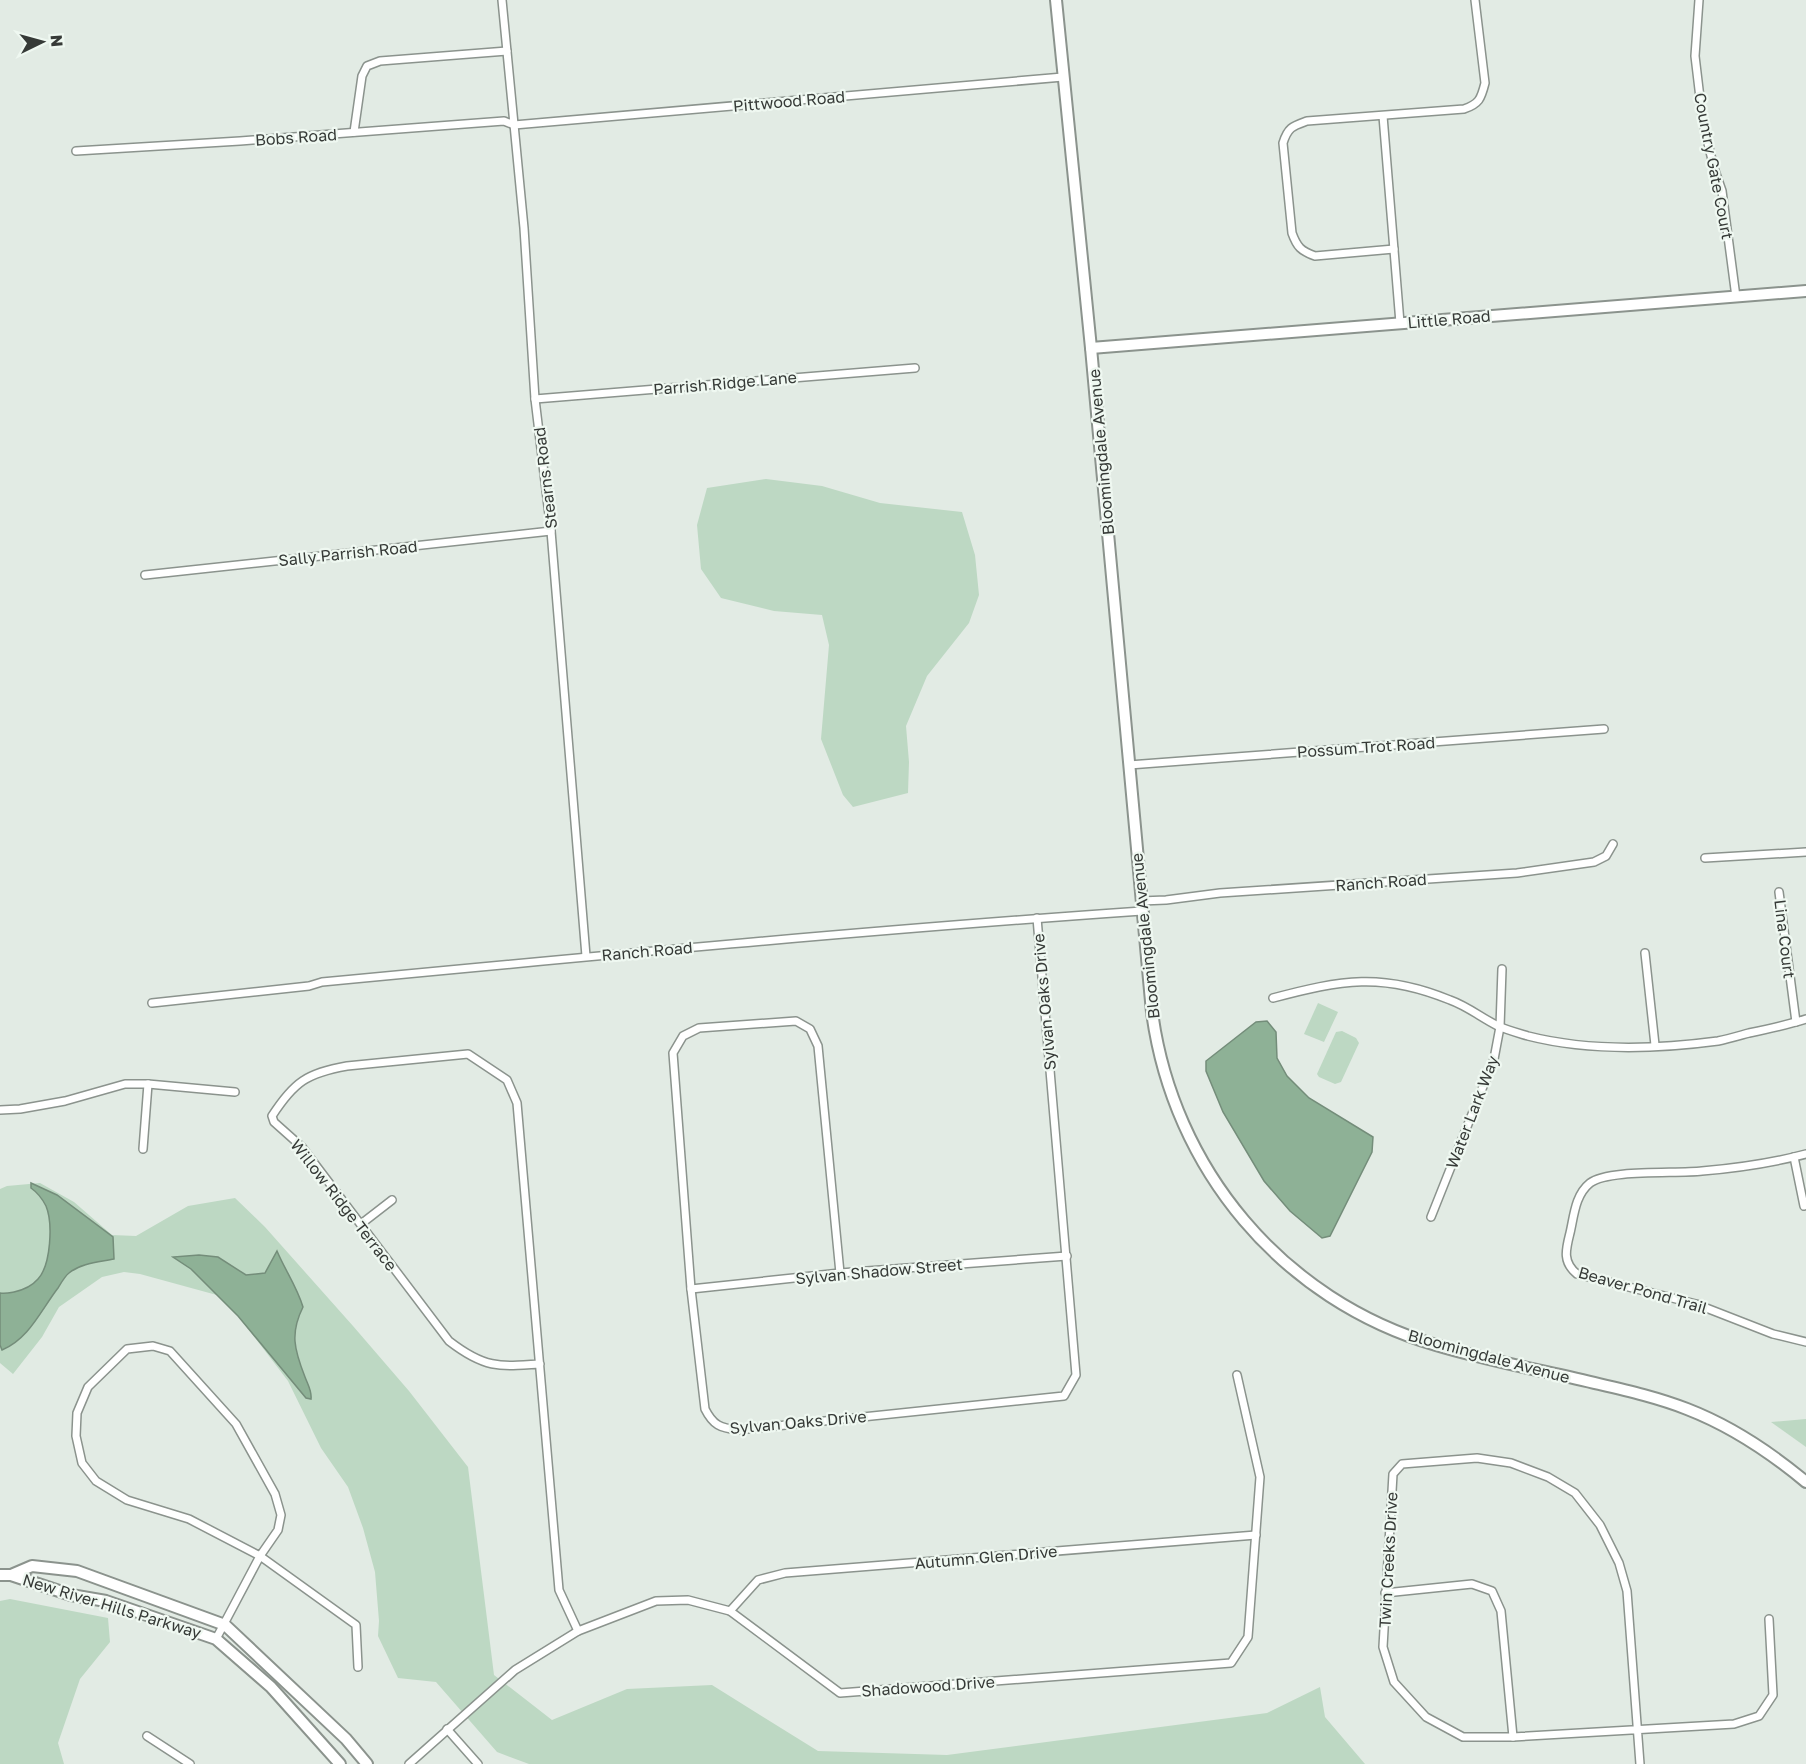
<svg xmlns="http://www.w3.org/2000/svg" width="1806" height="1764" font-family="'Golos Text',sans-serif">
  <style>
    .green { fill: #bdd8c3 }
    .water { fill: #8eb196; stroke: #748d7a; stroke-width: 1.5 }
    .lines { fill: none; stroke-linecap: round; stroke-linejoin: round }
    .street-casing { stroke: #8b938d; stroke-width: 10 }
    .secondary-casing { stroke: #8b938d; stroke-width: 14 }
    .street { stroke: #fff; stroke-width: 7 }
    .secondary { stroke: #fff; stroke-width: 10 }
    .labels { text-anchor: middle; stroke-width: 4.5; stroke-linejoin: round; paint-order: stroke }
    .street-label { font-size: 16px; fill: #363a37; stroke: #eff8f1 }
  </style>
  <rect width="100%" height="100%" fill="#e2ebe4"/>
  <!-- green -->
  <g class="green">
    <polygon points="766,479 822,486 880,503 962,512 975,555 979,595 969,623 927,676 906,726 909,762 908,793 853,807 843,795 821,739 829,645 822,615 774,611 721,598 701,569 697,525 707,488"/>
    <polygon points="1318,1003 1338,1012 1324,1042 1304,1034"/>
    <polygon points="1342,1031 1356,1038 1359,1043 1341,1082 1335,1084 1319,1077 1317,1074 1336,1032"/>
    <polygon points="40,1183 74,1202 112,1235 136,1236 188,1206 235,1198 265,1227 353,1326 409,1391 468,1467 494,1675 552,1720 627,1689 712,1685 818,1751 947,1755 1267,1713 1320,1687 1325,1717 1365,1764 529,1764 497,1752 436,1682 398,1678 378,1636 379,1621 375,1572 363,1528 348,1487 321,1448 288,1381 224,1297 140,1274 124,1272 102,1277 59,1307 42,1337 13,1374 0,1363 0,1189 7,1186"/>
    <polygon points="1806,1419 1806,1447 1771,1422"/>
    <polygon points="10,1599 108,1618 110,1642 80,1679 58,1743 64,1764 0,1764 0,1601"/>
  </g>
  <!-- water -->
  <g class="water">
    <polygon points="1267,1021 1276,1032 1277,1058 1287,1076 1309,1098 1373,1137 1372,1152 1330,1236 1322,1238 1290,1211 1264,1181 1223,1112 1206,1071 1206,1061 1256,1022"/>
    <path d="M31 1183 57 1195 113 1237 114 1259C100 1262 81 1263 69 1273 65 1276 61 1283 58 1288 41 1310 29 1339 2 1350L0 1345V1293C5 1294 9 1293 14 1292 23 1290 32 1286 38 1279 51 1265 53 1223 46 1206 42 1198 38 1193 31 1188Z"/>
    <path d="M277 1251C285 1270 297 1287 303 1307 290 1333 294 1349 305 1377 308 1385 312 1391 311 1399L306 1398 238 1316 191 1269 173 1257 199 1255 218 1257 246 1275 265 1273Z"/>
  </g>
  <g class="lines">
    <defs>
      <g id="street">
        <polyline points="502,0 524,228 535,399 551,531 586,956"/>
        <polyline points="1699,0 1695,56 1703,123 1714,168 1722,191 1736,297"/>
        <polyline points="1383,116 1400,323"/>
        <polyline points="354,132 362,76 367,66 380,61 507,51"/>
        <polyline points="76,151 240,141 504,121 514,125 1063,77"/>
        <path d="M1394 249 1315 256C1301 251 1297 247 1292 233L1283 143C1288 127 1293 126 1307 121L1464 109C1479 104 1481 99 1485 83L1475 0"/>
        <polyline points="535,399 915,368"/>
        <polyline points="145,575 551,531"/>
        <polyline points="1129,765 1604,729"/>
        <polyline points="1705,858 1806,852"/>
        <polyline points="1779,892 1796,1022"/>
        <polyline points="1141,901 1166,900 1220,893 1517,873 1594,862 1606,856 1613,844"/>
        <polyline points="1645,953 1655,1045"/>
        <path d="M1273 998C1341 980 1382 972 1450 1000 1467 1006 1482 1018 1498 1026 1507 1030 1518 1033 1528 1036 1587 1051 1658 1049 1718 1041 1728 1039 1738 1036 1749 1033 1768 1029 1787 1025 1806 1019"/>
        <path d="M152 1003 309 986 322 982C595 956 868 930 1142 911"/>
        <polyline points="0,1110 20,1109 65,1101 125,1084 148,1084 235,1092"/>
        <polyline points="143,1149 148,1084"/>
        <path d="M1806 1154C1772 1163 1737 1168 1702 1171 1676 1174 1608 1169 1590 1183 1575 1195 1574 1216 1570 1233 1566 1249 1562 1262 1577 1274L1696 1304 1773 1334 1806 1342"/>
        <polyline points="1794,1157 1804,1206"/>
        <polyline points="1431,1217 1494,1059 1500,1027 1502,969"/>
        <polyline points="361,1224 392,1200"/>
        <path d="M840 1273 818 1046 810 1029 796 1021 699 1028 683 1036 673 1053 691 1289 705 1409C713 1425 720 1428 738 1430L1064 1396 1076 1375 1037 918"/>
        <polyline points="691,1289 840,1273 1067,1256"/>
        <polygon points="153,1346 170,1351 236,1424 275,1494 281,1515 278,1530 260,1556 189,1519 127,1500 96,1481 82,1463 76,1436 77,1413 88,1387 127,1349"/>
        <path d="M540 1364C498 1367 484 1368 449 1341L302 1147 274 1122 272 1116C294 1082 307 1073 347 1066L468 1054 507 1080 517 1103 559 1590 578 1631"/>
        <polyline points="1385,1593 1472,1584 1492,1591 1501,1611 1513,1737"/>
        <polyline points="730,1611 758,1580 785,1573 1256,1535"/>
        <polyline points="216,1639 260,1556 356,1625 358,1667"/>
        <polyline points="447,1729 478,1764"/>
        <polyline points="147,1736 190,1764"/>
        <polyline points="409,1764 515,1670 578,1631 656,1601 688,1600 730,1611 840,1693 1231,1663 1248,1637 1260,1477 1237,1375"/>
        <polyline points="1640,1764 1627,1591 1619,1563 1600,1525 1575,1493 1548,1477 1511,1463 1477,1458 1402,1464 1393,1474 1383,1647 1394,1682 1426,1717 1463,1737 1513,1737 1734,1724 1759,1716 1773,1695 1769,1619"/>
      </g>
      <g id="secondary">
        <path d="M1056 0 1091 348 1152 1012C1173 1169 1282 1300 1436 1345 1489 1361 1545 1371 1599 1384 1629 1391 1659 1398 1687 1409 1731 1426 1770 1452 1806 1482"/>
        <polyline points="1091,348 1806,291"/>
        <polyline points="0,1575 11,1575 71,1595 106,1601 216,1639 271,1687 340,1764"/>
        <polyline points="11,1575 32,1566 77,1571 225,1625 346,1739 367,1764"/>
      </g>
    </defs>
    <!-- street casing -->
    <use href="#street" class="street-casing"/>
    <!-- secondary casing -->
    <use href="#secondary" class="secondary-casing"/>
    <!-- street -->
    <use href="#street" class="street"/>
    <!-- secondary -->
    <use href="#secondary" class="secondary"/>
  </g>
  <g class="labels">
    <!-- street labels -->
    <g class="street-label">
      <text transform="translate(789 101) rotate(-5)" y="6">Pittwood Road</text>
      <text transform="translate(296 137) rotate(-4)" y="6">Bobs Road</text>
      <text transform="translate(1714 166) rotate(79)" y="6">Country Gate Court</text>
      <text transform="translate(1449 319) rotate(-5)" y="6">Little Road</text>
      <text transform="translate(725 383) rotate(-5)" y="6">Parrish Ridge Lane</text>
      <text transform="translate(1101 452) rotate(-95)" y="6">Bloomingdale Avenue</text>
      <text transform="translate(545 478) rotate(-97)" y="6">Stearns Road</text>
      <text transform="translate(348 553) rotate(-6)" y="6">Sally Parrish Road</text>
      <text transform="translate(1366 747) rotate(-4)" y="6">Possum Trot Road</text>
      <text transform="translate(1381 882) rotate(-4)" y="6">Ranch Road</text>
      <text transform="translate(1145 936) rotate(-96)" y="6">Bloomingdale Avenue</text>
      <text transform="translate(1785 939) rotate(83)" y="6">Lina Court</text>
      <text transform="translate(647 951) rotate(-5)" y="6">Ranch Road</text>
      <text transform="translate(1044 1002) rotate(-95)" y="6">Sylvan Oaks Drive</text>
      <text transform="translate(1472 1112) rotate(-69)" y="6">Water Lark Way</text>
      <text transform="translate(344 1205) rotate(52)" y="6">Willow Ridge Terrace</text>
      <text transform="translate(879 1271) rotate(-5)" y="6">Sylvan Shadow Street</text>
      <text transform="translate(1643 1290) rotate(16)" y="6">Beaver Pond Trail</text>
      <text transform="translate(1489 1356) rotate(15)" y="6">Bloomingdale Avenue</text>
      <text transform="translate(798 1422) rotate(-5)" y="6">Sylvan Oaks Drive</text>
      <text transform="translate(986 1557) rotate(-5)" y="6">Autumn Glen Drive</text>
      <text transform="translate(1388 1560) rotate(-87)" y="6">Twin Creeks Drive</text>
      <text transform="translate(112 1606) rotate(17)" y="6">New River Hills Parkway</text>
      <text transform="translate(928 1686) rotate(-4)" y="6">Shadowood Drive</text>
    </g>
  </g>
  <!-- north arrow -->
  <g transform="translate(42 42) rotate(85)" stroke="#eff8f1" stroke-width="4.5" paint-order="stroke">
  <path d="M0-4.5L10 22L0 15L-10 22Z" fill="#363a37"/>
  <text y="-9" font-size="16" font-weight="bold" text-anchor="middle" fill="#363a37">N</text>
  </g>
</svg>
